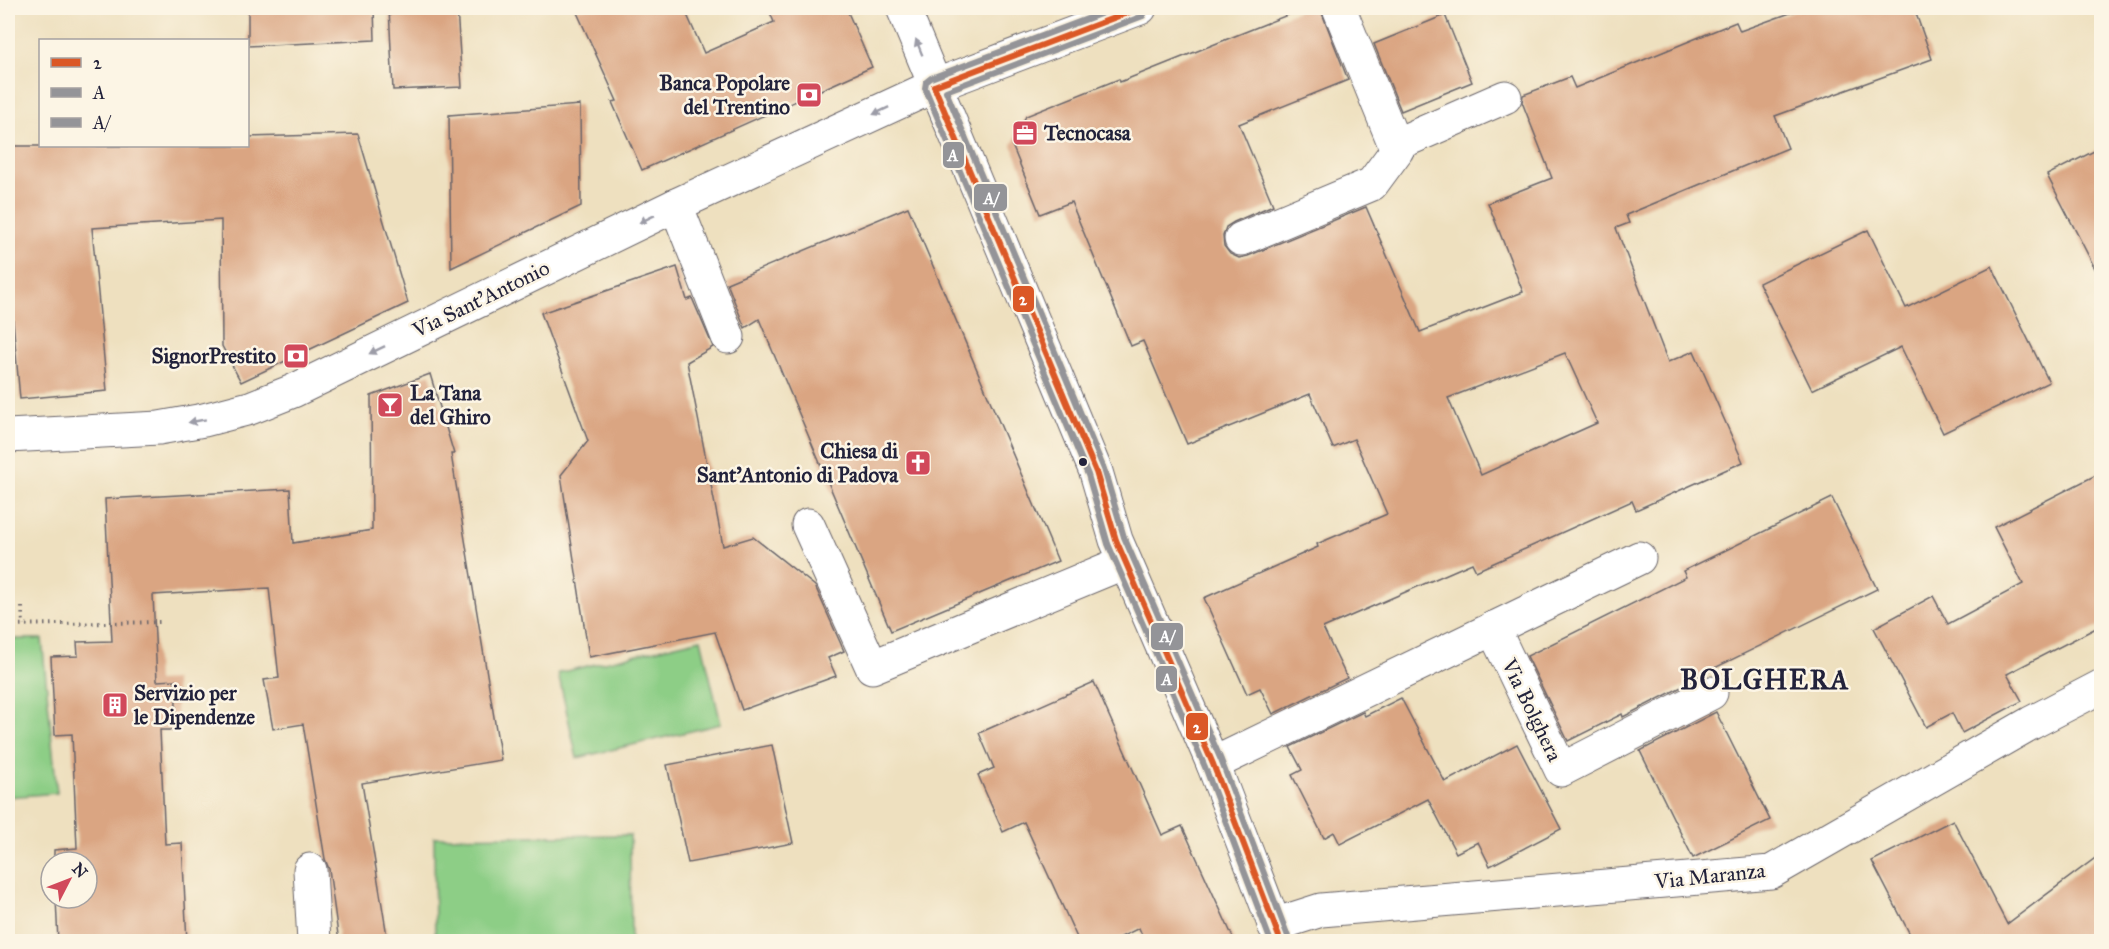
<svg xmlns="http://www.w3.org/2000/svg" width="2109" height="949" font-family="'IM FELL Great Primer',serif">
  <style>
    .grass { fill: #8dce86; stroke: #587860; stroke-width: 1.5 }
    .building { fill: #daa582; fill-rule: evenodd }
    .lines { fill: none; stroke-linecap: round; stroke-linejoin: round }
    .minor-casing { stroke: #696469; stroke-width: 35 }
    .path { stroke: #696469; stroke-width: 4; stroke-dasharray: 1.5 4.5; stroke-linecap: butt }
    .minor { stroke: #fff; stroke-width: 33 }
    .bus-1-casing { stroke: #fcf5e5; stroke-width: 10 }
    .bus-2-casing { stroke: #fcf5e5; stroke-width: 10 }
    .bus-3-casing { stroke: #fcf5e5; stroke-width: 10 }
    .bus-1 { stroke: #db5826; stroke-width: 6 }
    .bus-2 { stroke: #949498; stroke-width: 6 }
    .bus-3 { stroke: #949498; stroke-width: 6 }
    .oneway { fill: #9c9ca7 }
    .bus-dot { fill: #22223b; stroke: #fcf5e5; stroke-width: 2 }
    .labels { text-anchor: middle; stroke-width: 5; stroke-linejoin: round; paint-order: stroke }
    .poi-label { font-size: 21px; font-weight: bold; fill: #22223b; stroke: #fcf5e5; text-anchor: end }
    .street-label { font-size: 21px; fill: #22223b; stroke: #fcf5e5 }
    .district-label { font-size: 27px; font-weight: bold; letter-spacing: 1.5px; fill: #22223b; stroke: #fcf5e5 }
    .line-badge { stroke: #fcf5e5; stroke-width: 2 }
    .badge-label { font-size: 16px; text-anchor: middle; font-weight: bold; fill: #fff }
  </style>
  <rect width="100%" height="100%" fill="#fcf5e5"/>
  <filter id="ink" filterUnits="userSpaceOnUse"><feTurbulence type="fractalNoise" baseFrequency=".0167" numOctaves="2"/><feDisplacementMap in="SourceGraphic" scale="12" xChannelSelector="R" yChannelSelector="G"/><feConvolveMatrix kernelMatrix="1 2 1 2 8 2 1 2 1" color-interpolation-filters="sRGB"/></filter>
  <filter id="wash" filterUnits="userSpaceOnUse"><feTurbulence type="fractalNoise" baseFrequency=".008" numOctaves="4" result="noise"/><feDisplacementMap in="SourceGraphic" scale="24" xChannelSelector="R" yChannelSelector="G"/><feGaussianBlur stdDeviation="1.35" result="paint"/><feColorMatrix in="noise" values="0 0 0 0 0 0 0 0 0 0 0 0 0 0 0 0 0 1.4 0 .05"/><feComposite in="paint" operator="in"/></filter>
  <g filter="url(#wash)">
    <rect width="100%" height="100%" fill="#eee0bf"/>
    <!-- grass -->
    <g class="grass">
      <polygon points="8,639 42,639 57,793 8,797"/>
      <polygon points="701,639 721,724 577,758 558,673"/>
      <polygon points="630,835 631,941 435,941 434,837"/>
    </g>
    <g id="blocks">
      <!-- building -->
      <g class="building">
        <polygon points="248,8 374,8 375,40 248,46"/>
        <polygon points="389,8 457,8 462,87 393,90"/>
        <polygon points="575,8 684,8 704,53 774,22 768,8 846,8 872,67 642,170 612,102 617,101"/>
        <path d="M1305 8H1320L1348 80 1239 124 1273 205 1234 222 1226 227 1223 236 1224 246 1230 254 1239 258 1248 256 1366 207 1420 332 1523 292 1488 203 1552 178 1522 102 1523 95 1570 77 1575 88 1736 22 1740 31 1804 8H1914L1932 59 1775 116 1788 148 1626 215 1629 223 1616 228 1668 362 1694 351 1743 462 1636 510 1632 501 1476 571 1472 563 1323 628 1347 678 1273 714 1260 688 1247 694 1204 598 1318 547 1317 544 1387 514 1354 439 1333 448 1310 394 1187 444 1143 341 1131 346 1071 202 1040 214 1012 145 1026 116 1119 79 1120 82ZM1565 353 1597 423 1481 475 1448 398Z"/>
        <polygon points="1445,15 1472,82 1401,111 1374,44"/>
        <polygon points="580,105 581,206 451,268 449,115"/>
        <polygon points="358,134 408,303 241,382 222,346 221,220 92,228 107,391 20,399 8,264 8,146 248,146 248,137"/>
        <polygon points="2102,147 2102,282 2047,175"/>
        <polygon points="908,207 1058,561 891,631 759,319 745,328 727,283"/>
        <polygon points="1868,230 1906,308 1992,266 2049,382 1943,433 1901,347 1812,390 1759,283"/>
        <polygon points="677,267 687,300 692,298 713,347 687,362 723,546 753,537 815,586 844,651 828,658 836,676 742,710 715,632 589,657 561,475 588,441 541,313"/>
        <polygon points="430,374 454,454 451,454 501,760 362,783 388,942 339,942 329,869 325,859 303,724 273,729 264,680 279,678 269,588 153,595 157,681 175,680 177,730 160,730 165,844 182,843 187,942 58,942 56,898 87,898 87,862 54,862 54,850 77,848 72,734 55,735 51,657 78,656 77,642 112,641 105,499 290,489 293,543 372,530 371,396"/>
        <polygon points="2102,472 2102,625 2007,674 2022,701 1962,733 1952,713 1926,727 1874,628 1933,596 1948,624 2023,584 1994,527"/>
        <polygon points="1832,498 1877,589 1698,676 1699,678 1623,717 1622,714 1568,741 1527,656 1686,577 1683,571"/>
        <polygon points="1094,682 1162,835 1182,826 1235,942 1145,942 1139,928 1111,942 1079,942 1024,822 1003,832 978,775 994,768 979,733"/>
        <polygon points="1401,698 1445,782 1517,744 1561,829 1490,866 1478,842 1456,853 1428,799 1340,844 1334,832 1324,838 1292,775 1302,770 1290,747 1363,712 1365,716"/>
        <polygon points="1716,712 1770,820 1693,858 1640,751"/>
        <polygon points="772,745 793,843 688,863 667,765"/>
        <polygon points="1953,820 2007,924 2102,853 2102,942 1914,942 1872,861"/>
      </g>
    </g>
  </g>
  <g filter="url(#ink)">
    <use href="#blocks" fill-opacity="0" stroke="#696469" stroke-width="1.5"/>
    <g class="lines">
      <defs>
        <g id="minor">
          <polyline points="903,8 1096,472 1116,540 1213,764 1281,942"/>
          <polyline points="1395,145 1505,97"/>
          <polyline points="676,205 728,337"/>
          <polyline points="1241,239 1372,184 1397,150 1339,8"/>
          <polyline points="8,436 159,428 204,420 250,408 293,391 676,205 934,86 1140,8"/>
          <polyline points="808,525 872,667 1125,562"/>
          <polyline points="1493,628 1561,770 1711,693"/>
          <polyline points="1213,764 1639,558"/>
          <polyline points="310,870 314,942"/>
          <polyline points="1274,925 1321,910 1771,872 2031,723 2102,686"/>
        </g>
      </defs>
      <!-- minor casing -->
      <use href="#minor" class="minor-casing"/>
      <!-- path -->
      <g class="path">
        <polyline points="22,607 23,625"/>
        <polyline points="8,625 161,622"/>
      </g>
      <!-- minor -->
      <use href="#minor" class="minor"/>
      <defs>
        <g id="bus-1">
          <polyline points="934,86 1096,472 1116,540 1213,764 1281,942"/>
          <polyline points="934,86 1140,8"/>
        </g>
        <polyline id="bus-2" points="1116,8 931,78 926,82 925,88 1088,475 1108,544 1205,767 1271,942"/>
        <polyline id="bus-3" points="1143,16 946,91 1104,469 1124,537 1221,760 1289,939"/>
      </defs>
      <!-- bus-1 casing -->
      <use href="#bus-1" class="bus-1-casing"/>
      <!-- bus-2 casing -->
      <use href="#bus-2" class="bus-2-casing"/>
      <!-- bus-3 casing -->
      <use href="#bus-3" class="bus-3-casing"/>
      <!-- bus-1 -->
      <use href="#bus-1" class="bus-1"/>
      <!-- bus-2 -->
      <use href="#bus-2" class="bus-2"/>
      <!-- bus-3 -->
      <use href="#bus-3" class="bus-3"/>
    </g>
    <!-- one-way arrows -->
    <defs><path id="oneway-solid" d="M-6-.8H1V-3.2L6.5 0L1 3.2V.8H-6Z" transform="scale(1.5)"/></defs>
    <g class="oneway">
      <use href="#oneway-solid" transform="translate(919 47) rotate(-112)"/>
      <use href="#oneway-solid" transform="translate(881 111) rotate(155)"/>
      <use href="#oneway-solid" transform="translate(647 219) rotate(154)"/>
      <use href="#oneway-solid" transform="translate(377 350) rotate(154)"/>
      <use href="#oneway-solid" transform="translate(197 421) rotate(170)"/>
    </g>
  </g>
  <!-- icons -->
  <defs>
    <symbol id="bank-square" viewBox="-11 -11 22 22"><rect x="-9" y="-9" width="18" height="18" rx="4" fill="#d1495b" stroke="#fcf5e5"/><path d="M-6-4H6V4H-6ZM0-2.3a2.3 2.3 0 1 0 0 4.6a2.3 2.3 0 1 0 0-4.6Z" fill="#fff"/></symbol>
    <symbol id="office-square" viewBox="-11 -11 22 22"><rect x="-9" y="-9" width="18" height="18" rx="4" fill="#d1495b" stroke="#fcf5e5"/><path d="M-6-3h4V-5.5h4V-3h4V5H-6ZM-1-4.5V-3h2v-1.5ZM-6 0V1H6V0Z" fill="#fff"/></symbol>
    <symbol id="bar-square" viewBox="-11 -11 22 22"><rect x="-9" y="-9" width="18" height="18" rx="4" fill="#d1495b" stroke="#fcf5e5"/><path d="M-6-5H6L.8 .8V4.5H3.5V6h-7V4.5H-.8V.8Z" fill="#fff"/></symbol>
    <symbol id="church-square" viewBox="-11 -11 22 22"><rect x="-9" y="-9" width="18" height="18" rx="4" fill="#d1495b" stroke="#fcf5e5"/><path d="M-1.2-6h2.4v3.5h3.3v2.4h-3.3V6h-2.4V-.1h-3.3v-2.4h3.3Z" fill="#fff"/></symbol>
    <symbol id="building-square" viewBox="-11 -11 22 22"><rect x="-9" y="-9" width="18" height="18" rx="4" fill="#d1495b" stroke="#fcf5e5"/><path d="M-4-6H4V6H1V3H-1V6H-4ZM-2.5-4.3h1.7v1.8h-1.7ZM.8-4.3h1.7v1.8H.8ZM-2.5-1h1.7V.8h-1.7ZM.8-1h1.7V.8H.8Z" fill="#fff"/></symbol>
  </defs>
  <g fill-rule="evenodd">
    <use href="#bank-square" x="794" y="80" width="30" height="30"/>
    <use href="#office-square" x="1010" y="118" width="30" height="30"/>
    <use href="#bank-square" x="281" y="341" width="30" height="30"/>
    <use href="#bar-square" x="375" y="390" width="30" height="30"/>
    <use href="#church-square" x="903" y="448" width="30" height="30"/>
    <use href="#building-square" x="100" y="690" width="30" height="30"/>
  </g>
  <!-- markers -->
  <circle class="bus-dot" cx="1083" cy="462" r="5"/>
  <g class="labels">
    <!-- poi labels -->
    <g class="poi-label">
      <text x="790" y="90">Banca Popolare<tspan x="790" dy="24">del Trentino</tspan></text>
      <text x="1044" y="140" text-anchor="start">Tecnocasa</text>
      <text x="276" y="363">SignorPrestito</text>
      <text x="410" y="400" text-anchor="start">La Tana<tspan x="410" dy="24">del Ghiro</tspan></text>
      <text x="898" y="458">Chiesa di<tspan x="898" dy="24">Sant'Antonio di Padova</tspan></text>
      <text x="134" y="700" text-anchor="start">Servizio per<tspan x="134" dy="24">le Dipendenze</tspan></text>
    </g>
    <!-- street labels -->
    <g class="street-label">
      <text transform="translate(481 299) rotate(-26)" y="7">Via Sant'Antonio</text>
      <text transform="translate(1532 710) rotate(64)" y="7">Via Bolghera</text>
      <text transform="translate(1710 876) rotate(-6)" y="7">Via Maranza</text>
    </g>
    <!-- district labels -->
    <g class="district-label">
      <text x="1765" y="689">BOLGHERA</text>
    </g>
  </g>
  <g class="line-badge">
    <rect x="942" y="141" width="23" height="28" rx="6" fill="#949498"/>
    <rect x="973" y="183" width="35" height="29" rx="6" fill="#949498"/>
    <rect x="1012" y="285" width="23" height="28" rx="6" fill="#db5826"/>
    <rect x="1150" y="622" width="34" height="29" rx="6" fill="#949498"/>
    <rect x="1155" y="665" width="23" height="28" rx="6" fill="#949498"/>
    <rect x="1185" y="712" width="24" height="29" rx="6" fill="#db5826"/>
  </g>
  <g class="badge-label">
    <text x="953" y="161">A</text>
    <text x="991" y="204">A/</text>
    <text x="1023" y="305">2</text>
    <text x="1167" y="642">A/</text>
    <text x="1167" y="685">A</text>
    <text x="1197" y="733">2</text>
  </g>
  <!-- margin -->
  <rect width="2109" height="949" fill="none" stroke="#fcf5e5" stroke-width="30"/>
  <!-- legend -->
  <rect x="39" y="39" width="210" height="108" fill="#fcf5e5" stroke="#a5a1a1" stroke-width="1.5"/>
  <rect x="51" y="58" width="30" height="9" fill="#db5826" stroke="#a5a1a1" stroke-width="1.5"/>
  <text x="93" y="69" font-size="18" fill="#22223b">2</text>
  <rect x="51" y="88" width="30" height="9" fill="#949498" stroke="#a5a1a1" stroke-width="1.5"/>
  <text x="93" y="99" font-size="18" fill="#22223b">A</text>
  <rect x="51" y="118" width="30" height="9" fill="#949498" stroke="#a5a1a1" stroke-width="1.5"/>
  <text x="93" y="129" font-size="18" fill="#22223b">A/</text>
  <!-- north arrow -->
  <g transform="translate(69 880) rotate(48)"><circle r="28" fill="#fcf5e5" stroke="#a5a1a1" stroke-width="1.5"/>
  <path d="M0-4.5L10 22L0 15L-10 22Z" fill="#d1495b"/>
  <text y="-9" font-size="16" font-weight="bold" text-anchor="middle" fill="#22223b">N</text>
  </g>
</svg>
